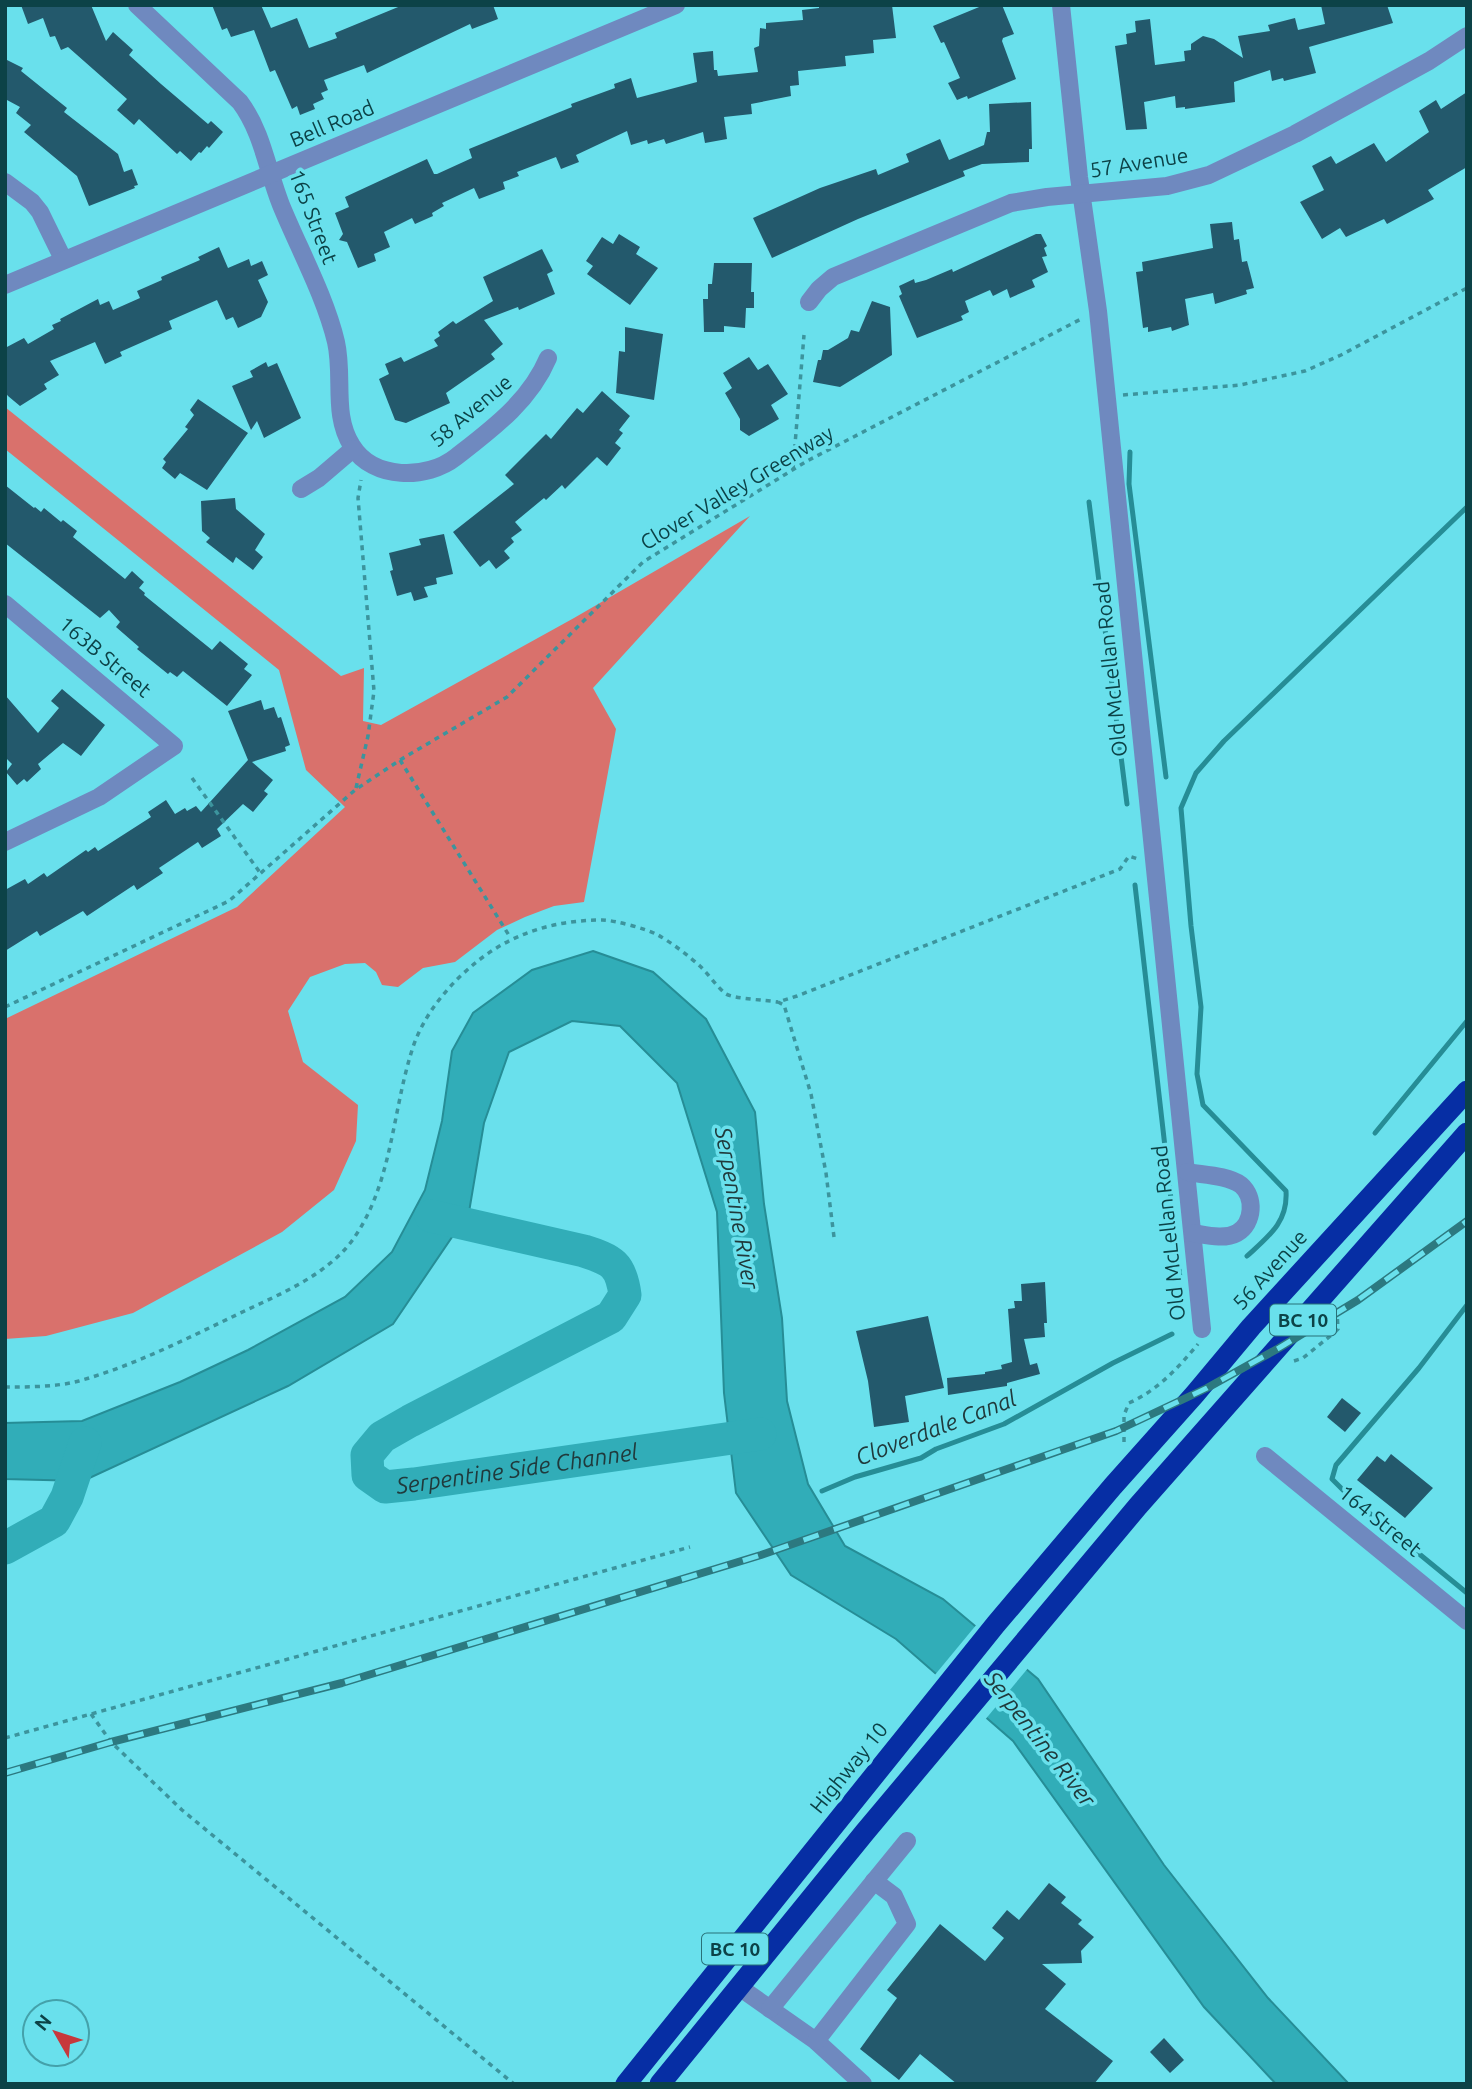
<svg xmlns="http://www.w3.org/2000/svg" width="1472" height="2089" font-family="Ubuntu,sans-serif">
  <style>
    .forest { fill: #d9716c }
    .water { fill: #31adb8; stroke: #268d96; stroke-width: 2 }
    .pier { fill: #69e0ec }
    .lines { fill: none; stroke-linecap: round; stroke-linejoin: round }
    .stream { stroke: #268d96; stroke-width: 5 }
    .river { stroke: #31adb8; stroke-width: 33 }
    .building { fill: #23596c }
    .path { stroke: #3c949d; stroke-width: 3.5; stroke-dasharray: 5 5; stroke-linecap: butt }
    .minor { stroke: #6f89bf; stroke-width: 18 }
    .highway { stroke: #062ea4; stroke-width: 21 }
    .rail-casing { stroke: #2c7980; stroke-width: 8 }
    .rail { stroke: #69e0ec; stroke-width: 5; stroke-dasharray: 16; stroke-linecap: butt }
    .labels { text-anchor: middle; stroke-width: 7; stroke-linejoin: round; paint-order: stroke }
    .shield { fill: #69e0ec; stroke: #287178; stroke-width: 2 }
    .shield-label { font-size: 19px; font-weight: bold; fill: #0c4247 }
    .street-label { font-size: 21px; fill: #0c4247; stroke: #69e0ec }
    .water-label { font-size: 23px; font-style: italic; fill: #203a3c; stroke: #69e0ec }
  </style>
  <rect width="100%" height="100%" fill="#69e0ec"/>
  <!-- forest -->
  <polygon class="forest" points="5,407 341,676 364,668 363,721 381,725 574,618 750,516 593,688 616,729 584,902 554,906 525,917 497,930 455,962 423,968 398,987 382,985 376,972 365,963 345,964 310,977 288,1011 303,1062 358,1105 356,1141 334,1190 282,1232 133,1313 46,1336 5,1339 5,1019 237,907 345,807 306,770 279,670 5,449"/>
  <!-- water -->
  <polygon class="water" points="593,951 653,972 706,1019 755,1112 764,1204 782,1318 787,1401 808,1484 845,1546 943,1599 1038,1679 1164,1865 1268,1998 1349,2084 1276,2084 1204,2007 1013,1741 896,1639 791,1575 736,1493 724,1393 717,1212 677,1083 620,1026 572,1021 509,1052 484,1123 469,1212 393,1324 288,1386 83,1481 5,1479 5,1423 82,1421 180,1382 248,1350 345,1297 392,1252 425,1190 442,1121 452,1051 473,1013 532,970"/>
  <!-- pier -->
  <polygon class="pier" points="977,1624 1029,1667 984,1721 934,1676"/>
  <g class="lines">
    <!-- stream -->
    <g class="stream">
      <polyline points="1130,452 1129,484 1166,777"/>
      <polyline points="1089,502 1127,804"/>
      <polyline points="1135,885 1180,1278"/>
      <polyline points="1375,1133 1467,1021"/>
      <path d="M1247 1256C1269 1236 1288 1222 1286 1191L1203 1105 1197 1074 1201 1007 1191 926 1181 808 1196 773 1224 741 1467 507"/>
      <polyline points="1467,1305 1419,1368 1336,1465 1332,1479 1352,1499 1467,1593"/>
      <polyline points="822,1491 855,1477 921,1458 936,1449 1004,1424 1113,1363 1172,1334"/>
    </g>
    <!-- river -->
    <g class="river">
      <path id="s1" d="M431 1216 584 1251C612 1260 621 1264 625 1295L611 1317 410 1421 382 1437 367 1455 368 1475 385 1487 414 1484 760 1434"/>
      <polyline points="5,1548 54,1521 67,1497 85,1443"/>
    </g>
  </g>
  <!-- building -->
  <g class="building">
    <polygon points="21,5 91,5 106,41 113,32 133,50 129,55 161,84 208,124 211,121 223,132 209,148 207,146 201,153 199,152 191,161 180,151 177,154 139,119 134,125 117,110 127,99 68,47 61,50 55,36 50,37 43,18 28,24"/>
    <polygon points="212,5 261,5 271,28 297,18 309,48 337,38 335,33 403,5 493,5 498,19 472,29 470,24 367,73 364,65 324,80 328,90 321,93 324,99 313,104 315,109 300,115 297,106 292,109 275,70 270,72 254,30 231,37 227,28 222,30"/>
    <polygon points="819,5 892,5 896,38 873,40 874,53 845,56 846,66 798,71 799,85 790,86 791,96 751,104 752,114 724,117 727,139 705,143 703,132 666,144 664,139 648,144 647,140 631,145 627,131 576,155 579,162 561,169 556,157 517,172 519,176 503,182 505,189 479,199 474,188 442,203 444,206 432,213 433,216 415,224 412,218 384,232 390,247 374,254 376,261 358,268 347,242 339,240 343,234 335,213 349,207 345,197 427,159 434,174 437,174 472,158 469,149 572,107 571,104 615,88 614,84 631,78 637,98 697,82 693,53 713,51 714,70 717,70 718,76 758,72 754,48 759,46 760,28 766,29 766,23 803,20 802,10 819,8"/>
    <polygon points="984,5 1002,5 1014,34 1003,38 1002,41 1016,79 968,99 967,96 957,100 948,83 960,78 944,42 941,43 933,26"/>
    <polygon points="1321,5 1387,5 1393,23 1309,47 1316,73 1284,81 1283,78 1272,81 1270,70 1234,82 1235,102 1185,109 1185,107 1176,108 1175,96 1144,102 1147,129 1126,130 1115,46 1127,44 1126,34 1136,32 1135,21 1150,19 1155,65 1185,61 1184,51 1191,50 1191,44 1203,36 1214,39 1243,58 1238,36 1270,31 1268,25 1295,18 1298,30 1325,24"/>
    <polygon points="5,59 23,68 21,71 67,108 64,112 118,154 124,172 132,169 138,185 134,186 135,188 89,206 77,176 24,132 31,125 16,113 20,107 7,100 5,103"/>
    <polygon points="1467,92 1467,167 1428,190 1434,199 1387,224 1384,219 1346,237 1340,228 1322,239 1300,202 1324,190 1312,166 1331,156 1336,164 1374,143 1386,162 1429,132 1419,111 1436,100 1441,109"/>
    <polygon points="1031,102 1032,149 1029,149 1029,162 982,164 963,171 965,176 858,219 772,258 753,218 820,188 876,169 878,175 909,162 906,154 940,139 949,160 984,145 987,132 990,132 989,104"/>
    <polygon points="1232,222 1234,240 1239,239 1242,262 1247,261 1254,288 1246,290 1247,294 1215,304 1213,293 1185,299 1189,325 1172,331 1171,327 1148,332 1148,327 1143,328 1136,272 1143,271 1142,262 1213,248 1210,224"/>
    <polygon points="619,234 640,247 636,254 658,268 630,305 587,274 593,266 586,261 602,237 613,244"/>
    <polygon points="1036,234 1041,234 1047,246 1044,248 1047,256 1042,257 1048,272 1032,280 1035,287 1010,298 1007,289 993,296 990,290 965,301 969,312 961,316 963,320 917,338 899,296 902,294 899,286 914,279 915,283 926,280 952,269 953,272"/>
    <polygon points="219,247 228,268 249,259 251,266 262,261 268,275 258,280 268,302 261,317 238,328 233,317 226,320 217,300 169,321 172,329 120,352 122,356 105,364 95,342 50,361 59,375 44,384 47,389 20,406 8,396 5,392 5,348 24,338 28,344 54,329 52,325 61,321 60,319 98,299 100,305 109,301 113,310 140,298 137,291 162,280 161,277 200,260 198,257"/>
    <polygon points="542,249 553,271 547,274 555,294 519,310 518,307 484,320 503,344 491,354 495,359 446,393 450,403 406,423 395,420 379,379 389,374 385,364 401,357 404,362 438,346 434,340 440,336 438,332 453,321 456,324 493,301 483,277"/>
    <polygon points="714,263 752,263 751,292 754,292 754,308 746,308 745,328 724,326 724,332 704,332 703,299 708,299 708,284 712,284"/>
    <polygon points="872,301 890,307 892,355 840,387 813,382 818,360 821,360 823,350 828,350 848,338 851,330 859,332"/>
    <polygon points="625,327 663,334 654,400 616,393 619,351 625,352"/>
    <polygon points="749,357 758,370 768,364 788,394 771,405 779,419 749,436 740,430 740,419 725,393 732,388 723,373"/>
    <polygon points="266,362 268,367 277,363 301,418 264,438 257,421 251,430 232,386 253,377 250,371"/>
    <polygon points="602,391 630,416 619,430 623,433 615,443 621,448 607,466 597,457 565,489 562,485 546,500 544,498 515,522 522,530 511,538 514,542 504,551 510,558 496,569 489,560 480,567 453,532 514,484 505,475 546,434 551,439 577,408 583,413"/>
    <polygon points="198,399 248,433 207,490 180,473 175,479 162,468 166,462 163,459 188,429 185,427 194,415 190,410"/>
    <polygon points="5,485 34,508 35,507 41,512 44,508 61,522 63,520 77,531 73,537 125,579 132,571 144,582 139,588 145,593 144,595 212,650 220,641 248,664 244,669 252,675 227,706 183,671 177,677 170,672 168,674 137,649 139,647 116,627 120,622 109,610 100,618 5,543"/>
    <polygon points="235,498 236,509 265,534 255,550 263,557 253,570 236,557 233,563 206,542 210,538 202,531 201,501"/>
    <polygon points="444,534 453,574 436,578 437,584 424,587 428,597 414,601 411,592 397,596 390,571 393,570 389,553 421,545 419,539"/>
    <polygon points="62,689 105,725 81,756 63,743 38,764 41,769 27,782 24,779 17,785 6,772 12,764 5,757 5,695 38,733 59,708 51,701"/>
    <polygon points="261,700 264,710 274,707 278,718 281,717 290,745 285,747 286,751 252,762 273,780 264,791 268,794 253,812 243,804 217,829 221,836 202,848 198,842 159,868 163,873 137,890 134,885 87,916 83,911 40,936 37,931 5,951 5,890 25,879 28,884 44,873 47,877 86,850 88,852 95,847 98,851 151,817 148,812 166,800 175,814 185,808 187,811 196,806 201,812 248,760 228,711"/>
    <polygon points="1045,1282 1047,1323 1044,1323 1045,1337 1024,1339 1030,1365 1037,1363 1040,1374 1007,1383 1007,1386 948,1395 947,1378 985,1374 985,1372 1002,1369 1001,1365 1012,1362 1008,1309 1015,1308 1014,1301 1022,1301 1021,1284"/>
    <polygon points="928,1316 944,1388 905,1396 909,1422 874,1427 868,1381 856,1331"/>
    <polygon points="1342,1398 1361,1413 1345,1432 1327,1417"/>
    <polygon points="1391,1454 1433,1488 1405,1518 1357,1480 1377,1456 1385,1462"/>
    <polygon points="1049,1883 1066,1897 1061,1903 1082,1920 1078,1924 1094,1937 1081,1951 1082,1963 1042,1964 1066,1984 1045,2009 1113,2061 1094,2084 957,2084 920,2054 899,2080 860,2049 897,1998 887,1990 940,1924 985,1961 1004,1938 992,1928 1007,1910 1019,1920"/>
    <polygon points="1164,2038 1184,2060 1170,2073 1150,2052"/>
  </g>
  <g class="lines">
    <!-- path -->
    <g class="path">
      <polyline points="1123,395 1240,385 1305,371 1341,355 1467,288"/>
      <polyline points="793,469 804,335"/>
      <polyline points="400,760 510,937"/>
      <polyline points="192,778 261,874"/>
      <polyline points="356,788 368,736 374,691 358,498 361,480"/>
      <polyline points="5,1007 229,901 355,790 400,760 507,697 643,562 807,461 1083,318"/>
      <polyline points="834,1237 826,1173 811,1094 784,1005 778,1002 797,996 1120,869 1129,856 1138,859"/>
      <polyline points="1294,1361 1303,1358 1334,1333 1338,1329 1337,1311"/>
      <path d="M5 1387C29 1387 56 1387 79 1381 132 1366 182 1341 230 1318 272 1297 326 1278 354 1238 393 1181 392 1111 413 1047 425 1012 451 982 479 960 515 932 557 920 602 920 614 920 647 929 658 935 672 943 689 956 701 967 709 975 717 987 726 994 735 999 766 1000 778 1002"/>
      <path d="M1124 1442V1415L1129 1403C1158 1390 1178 1368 1198 1344"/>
      <polyline points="91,1714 111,1742 182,1810 514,2084"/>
      <polyline points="5,1738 690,1547"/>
    </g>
    <!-- minor -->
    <g class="minor">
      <path d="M137 5 240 102C263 133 267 170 281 205 299 249 325 296 336 342 344 377 332 415 352 446 373 480 427 480 456 457 492 429 530 401 548 358"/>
      <polyline points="1061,5 1079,177 1098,311 1202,1329"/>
      <polyline points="5,182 32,202 40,212 63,259"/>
      <polyline points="5,285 676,5"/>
      <polyline points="809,302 819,289 833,277 1011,203 1047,197 1167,186 1209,175 1295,134 1429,61 1467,36"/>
      <polyline points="301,489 319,478 353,449"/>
      <polyline points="5,604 174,746 99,797 5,842"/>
      <path d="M1187 1172C1203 1175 1227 1175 1241 1185 1255 1197 1254 1223 1237 1233 1224 1240 1206 1235 1193 1233"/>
      <polyline points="1265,1456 1467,1621"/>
      <polyline points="739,1987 816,2041 863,2084"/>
      <polyline points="770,2009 907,1841"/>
      <polyline points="816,2041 907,1924 894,1896 874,1881"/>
    </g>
    <!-- highway -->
    <g class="highway">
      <polyline points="626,2084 996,1624 1113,1486 1195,1394 1251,1327 1467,1091"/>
      <polyline points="660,2084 865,1832 1138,1506 1467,1133"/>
    </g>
    <defs>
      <polyline id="rail" points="5,1773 111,1742 342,1683 761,1555 1116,1431 1207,1388 1279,1348 1358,1300 1467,1221"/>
    </defs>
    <!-- rail casing -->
    <use href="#rail" class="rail-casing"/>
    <!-- rail -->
    <use href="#rail" class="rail"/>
  </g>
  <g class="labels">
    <!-- shield labels -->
    <g class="shield">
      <rect x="1270" y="1304.5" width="66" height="31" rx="5"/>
      <rect x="702" y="1933.5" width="66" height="31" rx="5"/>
    </g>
    <g class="shield-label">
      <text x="1303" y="1327">BC 10</text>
      <text x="735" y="1956">BC 10</text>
    </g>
    <!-- street labels -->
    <g class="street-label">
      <text transform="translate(332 124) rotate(-23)" y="7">Bell Road</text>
      <text transform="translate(1139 163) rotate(-9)" y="7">57 Avenue</text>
      <text transform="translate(313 217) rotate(69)" y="7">165 Street</text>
      <text transform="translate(471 411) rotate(-40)" y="7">58 Avenue</text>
      <text transform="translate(737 488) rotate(-31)" y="7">Clover Valley Greenway</text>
      <text transform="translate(105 657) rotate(40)" y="7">163B Street</text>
      <text transform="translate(1111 669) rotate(-96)" y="7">Old McLellan Road</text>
      <text transform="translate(1169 1233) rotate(-96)" y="7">Old McLellan Road</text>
      <text transform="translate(1270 1270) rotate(-48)" y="7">56 Avenue</text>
      <text transform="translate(1380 1521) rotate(39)" y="7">164 Street</text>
      <text transform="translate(849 1768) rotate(-51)" y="7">Highway 10</text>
    </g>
    <!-- water labels -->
    <g class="water-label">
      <text transform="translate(737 1208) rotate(80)" y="8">Serpentine River</text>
      <text transform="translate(936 1428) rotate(-21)" y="8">Cloverdale Canal</text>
      <text dy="8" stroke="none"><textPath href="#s1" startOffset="705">Serpentine Side Channel</textPath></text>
      <text transform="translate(1040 1739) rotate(52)" y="8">Serpentine River</text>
    </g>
  </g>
  <!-- border -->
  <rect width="1472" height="2089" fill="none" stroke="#0c4247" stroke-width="14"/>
  <!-- north arrow -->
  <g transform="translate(56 2033) rotate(309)"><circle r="33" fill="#69e0ec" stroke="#44a1aa" stroke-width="2"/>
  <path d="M0-5L12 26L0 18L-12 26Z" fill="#c7383c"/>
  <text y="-10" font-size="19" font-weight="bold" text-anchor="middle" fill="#0c4247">N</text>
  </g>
</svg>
